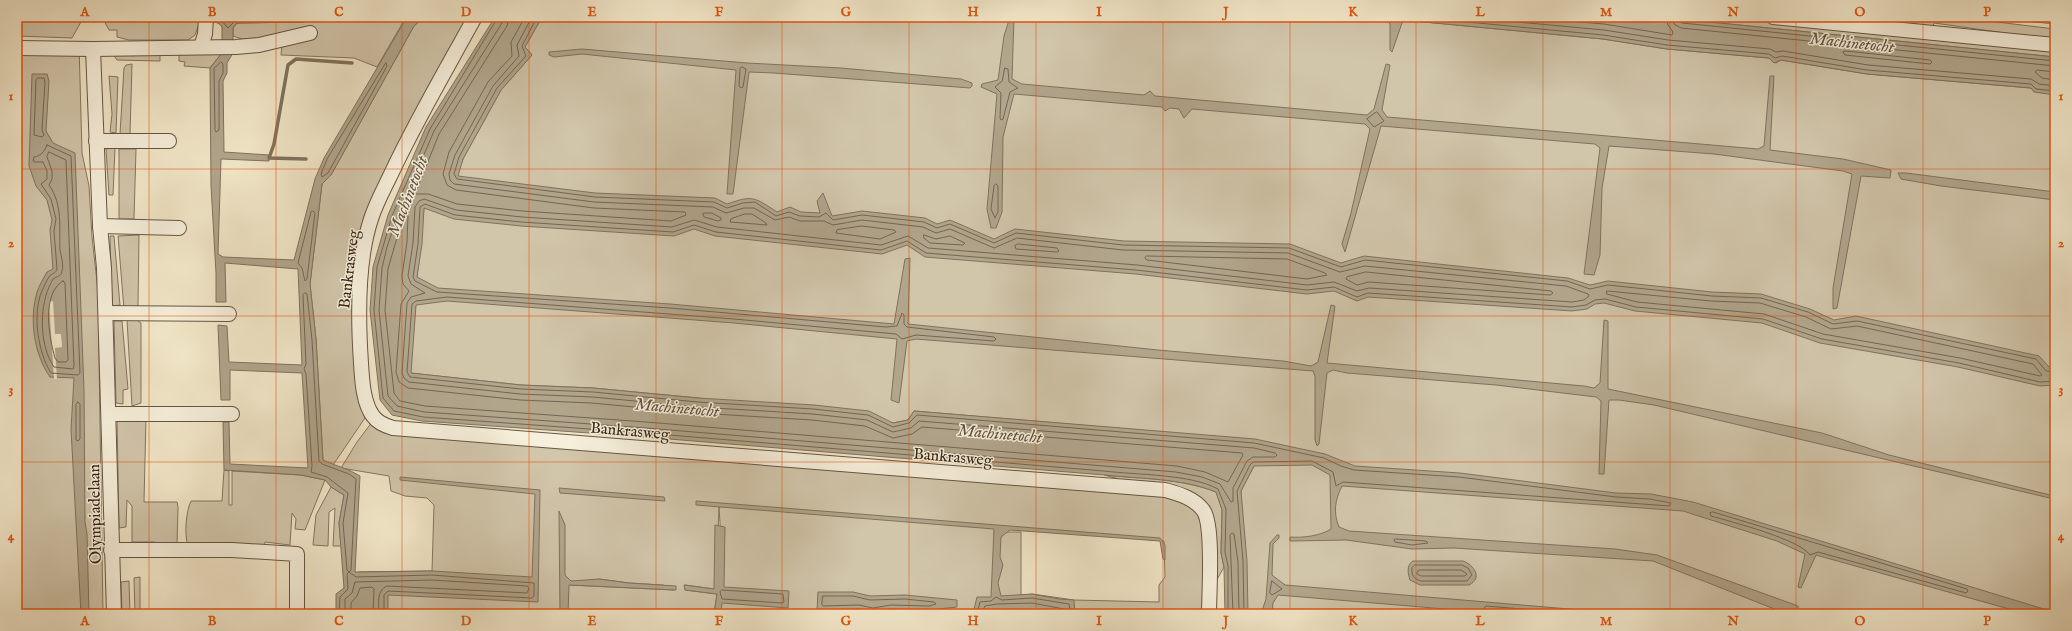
<svg xmlns="http://www.w3.org/2000/svg" width="2072" height="631" font-family="'IM FELL English',serif">
  <style>
    .green { fill: #d1c5aa; stroke: #847660; fill-rule: evenodd }
    .water { fill: #b1a58c; stroke: #80725d }
    .pier { fill: #f1e6c8 }
    .lines { fill: none; stroke-linecap: round; stroke-linejoin: round }
    .shore { stroke: #746652; stroke-width: 1 }
    .stream { stroke: #80725d; stroke-width: 3.5 }
    .minor-casing { stroke: #655643; stroke-width: 16 }
    .minor { stroke: #f6efdb; stroke-width: 14 }
    .grid { fill: none; stroke: #df560d; stroke-width: 1; stroke-opacity: 0.55 }
    .labels { text-anchor: middle; stroke-width: 3; stroke-linejoin: round; paint-order: stroke }
    .street-label { font-size: 16px; fill: #362617; stroke: #f6efdb }
    .water-label { font-size: 17px; font-style: italic; fill: #615240; stroke: #f6efdb }
    .neatline { fill: none; stroke: #df560d; stroke-width: 1.5 }
    .grid-label { font-size: 13px; text-anchor: middle; font-weight: bold; fill: #df560d }
  </style>
  <rect width="100%" height="100%" fill="#f1e6c8"/>
  <filter id="stains"><feTurbulence type="fractalNoise" baseFrequency=".005" numOctaves="4"/><feColorMatrix values="0 0 0 0 .2 0 0 0 0 .09 0 0 0 0 .02 0 0 0 .5 -.17"/></filter>
  <radialGradient id="worn" r=".72"><stop offset=".6" stop-color="#630" stop-opacity="0"/><stop offset="1" stop-color="#630" stop-opacity=".3"/></radialGradient>
  <!-- green -->
  <g class="green">
    <polygon points="321,17 406,17 377,67 354,58 281,55 282,44 288,36 242,39 233,36 233,28 237,23 303,22"/>
    <polygon points="424,17 470,17 390,159 364,218 358,236 353,282 354,356 367,415 333,465 323,461 316,339 310,284 322,184 331,175 414,26"/>
    <polygon points="542,17 1372,17 1603,39 1667,49 1769,58 1776,63 1781,60 1867,74 2031,88 2055,94 2055,614 1247,614 1241,491 1254,466 1258,440 914,411 908,420 893,423 698,398 593,388 521,385 410,373 418,278 417,277 424,208 457,175 463,159 501,90 532,55 525,47"/>
    <polygon points="1660,17 1729,17 2055,50 2055,57"/>
    <polygon points="1836,17 1955,17 2055,29 2055,40 1934,23 1933,26"/>
    <polygon points="1986,17 2055,17 2055,24"/>
    <polygon points="17,19 82,20 72,38 17,36"/>
    <polygon points="103,19 200,21 195,35 188,40 129,40 117,37 117,30 109,30"/>
    <polygon points="79,44 82,153 89,186 92,237 98,291 103,614 17,614 17,45"/>
    <polygon points="179,53 222,53 210,68 184,66 185,62 179,61"/>
    <polygon points="113,54 160,54 160,61 117,60"/>
    <polygon points="132,64 130,134 120,134 124,68 126,65"/>
    <polygon points="109,76 118,77 116,133 110,132 112,114"/>
    <polygon points="115,148 113,195 109,195 106,149"/>
    <polygon points="119,149 136,149 134,219 119,219"/>
    <polygon points="139,235 138,306 124,309 118,236"/>
    <polygon points="110,236 114,236 120,305 112,306"/>
    <polygon points="127,320 137,320 141,323 141,403 132,406"/>
    <polygon points="114,321 122,321 128,389 123,390 123,404 116,403"/>
    <polygon points="146,417 144,502 177,502 178,507 177,545 153,545 155,542 132,542 132,506 127,500 126,527 119,528 117,418"/>
    <path d="M372 422 1150 491C1160 495 1183 499 1191 505 1214 522 1206 587 1206 614H1119L1085 611V614H716L722 554 719 507 716 585 714 589 685 585V590L717 594 714 614H357L359 572 432 571 434 505 427 498 405 496 391 491 389 476 341 468 357 442ZM979 525 1164 541 1165 577 1159 585V602L1074 600 1032 594 1021 596V532H1006L1001 528ZM599 579 629 583 663 585 674 590 571 585Z"/>
    <path d="M224 470 229 471V505H232V471L301 475 325 480 305 530 295 529 296 519 292 513 290 545 265 542 264 548 188 546C184 535 186 511 191 501H222Z"/>
    <path d="M1104 475C1141 479 1180 478 1216 492L1222 509 1221 553 1224 567 1215 583 1203 502Z"/>
    <polygon points="331,487 344,495 339,523 341,546 333,546 335,508 329,512 328,546 313,545 316,515"/>
    <polygon points="140,577 140,614 135,614 134,578"/>
    <polygon points="129,581 130,614 122,614 121,582"/>
  </g>
  <!-- water -->
  <g class="water">
    <path d="M17 17H321L303 22 237 23 233 28V53L227 63V73L223 81 224 152 269 155V161L221 159 218 254 223 257 294 260 315 179 324 158 407 17H424L414 26 331 175 322 184 310 284 316 339 323 460C336 466 349 469 360 476L355 572 432 571 532 577 535 494 400 480V477L540 490 538 602 388 595V614H336V594L344 588 339 523 344 495 331 487 325 480 301 475 224 470 223 422H229L230 464 308 468 302 373 230 370V400H221L218 325 227 326 229 362 302 365 298 269 225 263 226 302H216V273L211 186 210 68 222 53V27C218 20 208 22 200 21L17 19Z"/>
    <path d="M495 17H542L525 47 532 55 501 90 463 159 458 176 595 193 715 198 727 204C753 195 754 197 777 212L790 207 801 212 820 213 817 201 823 193 832 216 862 211 925 218 937 224 950 220 994 239 1015 229 1124 241 1290 244 1341 263 1364 256 1568 278 1590 285 1608 281 1712 292 1761 294 1810 309 1834 320 1856 316 2039 356 2049 367 2055 369V385L2040 386 1958 367 1820 343 1762 323 1635 311 1604 303 1595 304 1587 309 1572 311 1368 297 1357 301 1334 291 1307 294 1136 274 925 257 907 245 882 254 715 236 694 229 674 236 521 226 454 219 424 208 422 244 417 277 438 288 670 304 894 324 905 259 910 258 908 324 1158 350 1283 361 1311 366 1318 362 1331 305 1335 306 1327 363 1584 386 1594 388 1600 383 1604 320 1608 321V389L1822 433 1889 455 2054 496V499L1654 405 1619 400H1609L1604 474H1599L1601 401 1596 397 1496 385 1347 373 1333 370 1327 373 1319 444 1317 446 1315 440V376L1313 371 916 339 907 341 899 403 891 400 897 339 734 323 447 301 416 305 411 373 521 385 593 388 698 398 814 405 869 411 893 423 908 420 914 411 1255 439 1325 454 1355 466 1460 473 1616 493 1651 494 1693 502 2047 610 2045 614H2027L1816 555 1801 588 1798 587 1805 554 1777 541 1683 511 1342 486C1335 500 1333 512 1339 527L1349 531 1615 549 1657 555 1798 606 1799 614H1787L1653 561 1454 548 1412 549 1346 540 1290 541V537C1303 538 1320 536 1331 529L1330 475 1312 465 1254 466 1241 491 1247 561 1248 614H1225L1224 567 1221 553 1222 510 1216 492C1181 478 1141 479 1104 475L645 437 422 421 392 415 380 400 370 310 373 267 388 215 426 127Z"/>
    <polygon points="1010,17 1014,17 1012,79 1022,84 1144,95 1150,91 1155,96 1367,115 1374,109 1386,64 1390,65 1382,110 1387,117 1758,149 1764,146 1770,76 1774,76 1770,150 1843,159 1891,170 1890,178 1861,176 1837,308 1833,309 1833,288 1852,174 1843,171 1714,154 1609,146 1602,188 1600,255 1594,275 1584,274 1600,148 1595,144 1381,126 1345,252 1342,244 1351,213 1370,129 1365,124 1192,109 1184,118 1179,109 1170,108 1165,111 1162,107 1014,94 1003,137 1002,212 996,228 991,228 987,209 997,94 981,87 982,84 998,80 1004,36"/>
    <polygon points="1366,17 1660,17 2055,57 2055,95 2034,92 2031,88 1867,74 1781,60 1774,63 1769,58 1667,49 1603,39 1403,20 1392,52 1390,50 1390,24 1386,19"/>
    <polygon points="582,49 747,63 841,68 961,79 972,83 972,86 970,88 774,73 749,72 733,194 727,194 736,70 582,54 554,57 549,55 549,52"/>
    <path d="M32 74H47L49 81 46 131 53 143 75 153 84 390 85 522 87 534 89 614H81L71 429 74 378 50 377C34 354 29 320 37 292 39 286 43 279 47 272L53 269 50 230 52 220 47 200 36 186 29 166Z"/>
    <polygon points="1898,173 1906,173 2055,192 2055,200 1941,186 1901,179"/>
    <polygon points="559,488 664,497 665,501 560,493"/>
    <polygon points="696,501 1160,538 1165,545 1165,560 1163,559 1160,541 1010,530 1001,537 1000,557 1003,565 998,583 1001,596 1032,594 1059,599 1074,600 1075,614 973,613 977,597 991,597 994,529 696,505"/>
    <polygon points="559,511 565,525 565,575 571,581 599,579 629,583 676,586 676,590 569,585 568,614 560,614"/>
    <polygon points="715,525 725,527 724,587 789,591 788,608 722,603 721,614 714,614 717,594 685,590 684,585 714,589"/>
    <polygon points="1277,535 1279,535 1279,538 1273,544 1272,575 1285,585 1628,614 1505,614 1278,595 1273,603 1272,614 1261,614 1266,599 1270,543"/>
    <path d="M1413 561H1463C1474 565 1483 578 1469 585H1420L1410 580C1408 574 1406 565 1413 561Z"/>
    <polygon points="818,592 853,592 870,596 905,595 957,600 957,607 929,610 891,609 873,612 859,609 817,610"/>
  </g>
  <!-- pier -->
  <polygon class="pier" points="53,301 55,334 61,334 62,347 55,348 57,379 54,379 49,302"/>
  <g class="lines">
    <!-- shore -->
    <g class="shore">
      <path d="M498 17 430 129 392 216 377 267 374 310 383 398 394 411 423 417 645 433 1104 471C1137 475 1191 474 1218 489L1226 509 1225 552 1228 566V614"/>
      <polyline points="503,17 502,23 434,131 397,218 387,247 382,268 379,310 388,396 397,406 424,412 646,428 1176,472 1202,477 1220,484 1231,502 1233,501 1233,488 1247,461 1253,457 1275,457 1277,455 1275,453 1254,448 919,421 911,428 893,432 867,420 813,414 698,407 593,397 520,394 409,382 404,378 402,373 407,303 411,297 425,293 411,284 408,276 413,243 415,207 419,201 424,199 456,210 522,217 672,227 694,220 717,227 881,245 908,236 928,248 1137,265 1307,285 1334,282 1357,291 1369,288 1572,302 1584,300 1589,296 1588,294 1566,286 1365,266 1340,272 1288,253 1123,250 1017,238 994,248 950,229 936,233 923,227 862,220 833,225 824,221 800,221 789,217 775,220 754,208 744,208 726,213 713,207 594,202 454,184 450,180 449,174 455,155 493,86 519,56 517,45 532,17"/>
      <polyline points="509,17 507,26 439,134 415,194 428,194 457,204 522,211 671,221 686,215 685,212 594,208 456,190 447,185 443,174 449,152 488,82 512,56 511,42 525,17"/>
      <polyline points="537,17 522,46 526,56 497,88 459,157 454,174 457,179 595,197 714,202 727,208 743,203 755,202 776,216 789,212 800,216 819,217 826,213 833,220 862,215 924,222 937,228 950,224 994,243 1016,233 1123,245 1289,248 1341,267 1365,260 1567,281 1590,289 1608,285 1712,296 1761,298 1808,312 1833,324 1857,321 2036,359 2046,371 2055,372"/>
      <polyline points="1415,17 1603,35 1667,45 1769,54 1775,58 1782,56 1867,70 2031,84 2036,89 2055,91"/>
      <polyline points="1463,17 1604,30 1668,40 1770,49 1776,52 1783,51 1868,65 2031,79 2039,84 2055,86"/>
      <polyline points="1520,17 1604,24 1672,35 1673,32 1668,25 1666,17"/>
      <polyline points="1672,17 1674,24 1681,28 2055,66"/>
      <polyline points="1677,17 1678,21 1682,23 2055,61"/>
      <polyline points="214,18 221,20 228,28 237,19 309,17"/>
      <polygon points="1846,51 1930,60 1932,62 1930,64 1845,55 1843,52"/>
      <polygon points="221,62 223,64 223,73 219,81 219,130 216,132 215,130 214,69"/>
      <polygon points="386,63 387,66 328,173 322,177 321,174 327,159"/>
      <polygon points="742,67 746,69 743,87 741,88 739,86 740,69"/>
      <polygon points="1005,68 1008,69 1009,82 1018,88 1010,92 1003,119 1001,120 1000,118 1001,93 995,87 1002,81"/>
      <polyline points="2055,72 2037,70 2035,72 2042,78 2055,80"/>
      <polygon points="38,78 44,78 45,82 42,130 44,135 42,137 34,135 36,80"/>
      <polygon points="1377,112 1384,121 1374,127 1367,119"/>
      <path d="M47 145 71 156 80 373 78 375 51 373C38 353 32 313 42 291 44 287 46 281 49 277 51 273 56 274 57 269L54 231 56 219 51 199 41 184 47 179V171L43 162H35L33 161 34 157C41 156 44 152 47 145Z"/>
      <path d="M49 152 66 160 74 366 73 369 54 367C40 347 39 310 49 287 50 285 52 281 53 279 57 276 61 277 62 271 64 265 61 256 60 250 59 227 63 205 49 185L52 179V171L47 157Z"/>
      <polygon points="996,184 998,186 998,212 995,218 991,209 994,186"/>
      <polygon points="313,211 315,213 307,279 305,281 302,268 298,263 311,212"/>
      <polygon points="705,213 712,213 721,218 721,220 718,221 704,217 703,214"/>
      <polygon points="406,214 408,216 407,242 402,276 403,284 409,291 401,304 396,372 399,382 408,388 520,400 592,403 697,413 812,420 865,426 893,438 912,434 922,427 1242,453 1243,455 1228,482 1205,472 1177,466 646,422 425,406 400,401 394,393 385,310 388,269 402,220"/>
      <polygon points="745,214 752,214 766,223 767,225 730,222 731,219"/>
      <polygon points="862,226 894,230 896,232 880,239 836,233 837,230"/>
      <polygon points="924,235 936,239 950,236 965,243 963,245 930,243 924,238"/>
      <polygon points="1018,244 1057,248 1059,251 1057,252 1016,249 1015,246"/>
      <polygon points="1147,256 1287,259 1325,273 1327,275 1307,279 1147,260 1145,258"/>
      <polygon points="1366,272 1551,291 1553,293 1550,295 1369,282 1357,285 1346,279 1347,277"/>
      <path d="M63 281 65 283 68 360 66 362H58L55 358C49 337 41 294 63 281Z"/>
      <polygon points="1607,291 1711,301 1760,303 1806,317 1831,329 1857,326 2033,364 2042,375 2040,376 1960,358 1823,334 1764,314 1637,302 1607,294"/>
      <polygon points="305,293 307,294 312,340 319,461 322,464 349,474 356,479 351,570 349,572 347,570 343,523 348,493 327,477 311,472 312,466 306,374 304,369 306,364 303,295"/>
      <polygon points="78,402 80,404 80,439 78,441 76,440 76,405"/>
      <path d="M1713 512 1967 589 1968 591 1966 593 1818 552 1810 555C1799 539 1732 522 1711 516L1710 513Z"/>
      <polygon points="1396,539 1426,541 1428,543 1412,545 1395,542 1394,540"/>
      <path d="M1415 565H1462L1468 568 1472 575 1467 581H1421C1414 579 1411 575 1412 568Z"/>
      <polygon points="1419,570 1461,570 1467,574 1465,576 1421,576 1417,574"/>
      <polygon points="1272,581 1282,589 1272,595 1270,593"/>
      <polygon points="722,590 783,594 784,602 782,603 722,599 720,592"/>
      <polygon points="823,596 853,596 870,600 905,599 934,602 936,604 929,606 891,605 873,608 859,605 823,606 822,604"/>
      <polyline points="339,614 340,597 348,589 347,574 349,572 356,577 432,575 534,583 534,596 532,598 388,591 384,595 384,614"/>
      <path d="M345 614V599L352 593 355 582 432 580 527 586 529 588 527 593 387 586C376 591 379 604 379 614"/>
      <polyline points="351,614 351,603 357,596 360,588 372,587 374,589 373,614"/>
      <polyline points="977,614 980,602 991,601 996,597 1002,600 1032,598 1069,604 1071,614"/>
      <polyline points="982,614 985,606 997,604 1032,603 1064,609 1066,614"/>
      <path d="M988 614C998 605 1042 611 1056 614"/>
      <polyline points="1233,614 1230,535 1232,533 1234,534 1238,562 1239,614"/>
      <polyline points="1244,614 1243,561 1237,491 1250,465 1253,462 1312,461 1333,472 1336,486 1343,482 1669,506 1671,503 1650,499 1616,497 1459,477 1354,470 1341,466 1324,458 1254,443 917,415 909,423 893,427 868,415 813,409 698,402 593,392 521,389 410,377 407,372 412,304 416,301 447,297 734,319 896,334 902,339 916,335 994,341 996,339 994,337 907,327 904,324 904,315 902,313 897,326 886,327 670,308 437,292 415,281 413,277 418,244 420,207 425,204 455,215 521,222 673,232 694,225 716,232 881,250 907,241 926,253 1136,270 1307,290 1334,287 1357,297 1368,293 1572,307 1586,305 1595,300 1605,299 1636,307 1763,319 1822,339 1959,363 2040,382 2055,381"/>
      <polyline points="1487,614 1484,608 1486,606 1583,614"/>
    </g>
    <!-- stream -->
    <polyline class="stream" points="306,159 269,158 274,144 288,65 296,59 352,63"/>
    <defs>
      <g id="minor">
        <path d="M475 17C447 68 417 119 392 172 385 187 376 203 371 219 357 261 358 319 361 363 362 379 363 403 373 416 378 423 386 426 393 428L1165 490C1179 494 1194 498 1203 510 1214 524 1209 593 1209 614"/>
        <polyline points="1773,17 2055,45"/>
        <polyline points="201,47 205,34 206,17"/>
        <polyline points="17,48 93,49 236,47 259,45 310,33"/>
        <polyline points="93,49 100,226 104,268 114,614"/>
        <polyline points="96,141 169,141"/>
        <polyline points="100,226 179,228"/>
        <polyline points="106,313 229,314"/>
        <polyline points="110,414 232,414"/>
        <polyline points="111,550 232,550 297,554 297,614"/>
      </g>
    </defs>
    <!-- minor casing -->
    <use href="#minor" class="minor-casing"/>
    <!-- minor -->
    <use href="#minor" class="minor"/>
  </g>
  <!-- grid -->
  <path class="grid" d="M149 17V614M276 17V614M402 17V614M529 17V614M656 17V614M782 17V614M909 17V614M1036 17V614M1163 17V614M1290 17V614M1416 17V614M1543 17V614M1670 17V614M1796 17V614M1923 17V614M17 169H2055M17 316H2055M17 462H2055"/>
  <g class="labels">
    <!-- street labels -->
    <g class="street-label">
      <text transform="translate(348 269) rotate(-83)" y="6">Bankrasweg</text>
      <text transform="translate(630 430) rotate(5)" y="6">Bankrasweg</text>
      <text transform="translate(953 456) rotate(5)" y="6">Bankrasweg</text>
      <text transform="translate(94 514) rotate(-91)" y="6">Olympiadelaan</text>
    </g>
    <!-- water labels -->
    <g class="water-label">
      <text transform="translate(1852 42) rotate(6)" y="6">Machinetocht</text>
      <text transform="translate(407 196) rotate(-69)" y="6">Machinetocht</text>
      <text transform="translate(677 407) rotate(5)" y="6">Machinetocht</text>
      <text transform="translate(1000 433) rotate(5)" y="6">Machinetocht</text>
    </g>
  </g>
  <!-- margin -->
  <rect width="2072" height="631" fill="none" stroke="#f1e6c8" stroke-width="44"/>
  <rect x="22" y="22" width="2028" height="587" class="neatline"/>
  <g class="grid-label">
    <text x="85" y="16">A</text>
    <text x="212" y="16">B</text>
    <text x="339" y="16">C</text>
    <text x="466" y="16">D</text>
    <text x="592" y="16">E</text>
    <text x="719" y="16">F</text>
    <text x="846" y="16">G</text>
    <text x="973" y="16">H</text>
    <text x="1099" y="16">I</text>
    <text x="1226" y="16">J</text>
    <text x="1353" y="16">K</text>
    <text x="1480" y="16">L</text>
    <text x="1606" y="16">M</text>
    <text x="1733" y="16">N</text>
    <text x="1860" y="16">O</text>
    <text x="1987" y="16">P</text>
    <text x="11" y="100">1</text>
    <text x="2061" y="100">1</text>
    <text x="11" y="247">2</text>
    <text x="2061" y="247">2</text>
    <text x="11" y="393">3</text>
    <text x="2061" y="393">3</text>
    <text x="11" y="540">4</text>
    <text x="2061" y="540">4</text>
    <text x="85" y="625">A</text>
    <text x="212" y="625">B</text>
    <text x="339" y="625">C</text>
    <text x="466" y="625">D</text>
    <text x="592" y="625">E</text>
    <text x="719" y="625">F</text>
    <text x="846" y="625">G</text>
    <text x="973" y="625">H</text>
    <text x="1099" y="625">I</text>
    <text x="1226" y="625">J</text>
    <text x="1353" y="625">K</text>
    <text x="1480" y="625">L</text>
    <text x="1606" y="625">M</text>
    <text x="1733" y="625">N</text>
    <text x="1860" y="625">O</text>
    <text x="1987" y="625">P</text>
  </g>
  <rect width="100%" height="100%" filter="url(#stains)"/>
  <rect width="100%" height="100%" fill="url(#worn)"/>
</svg>
